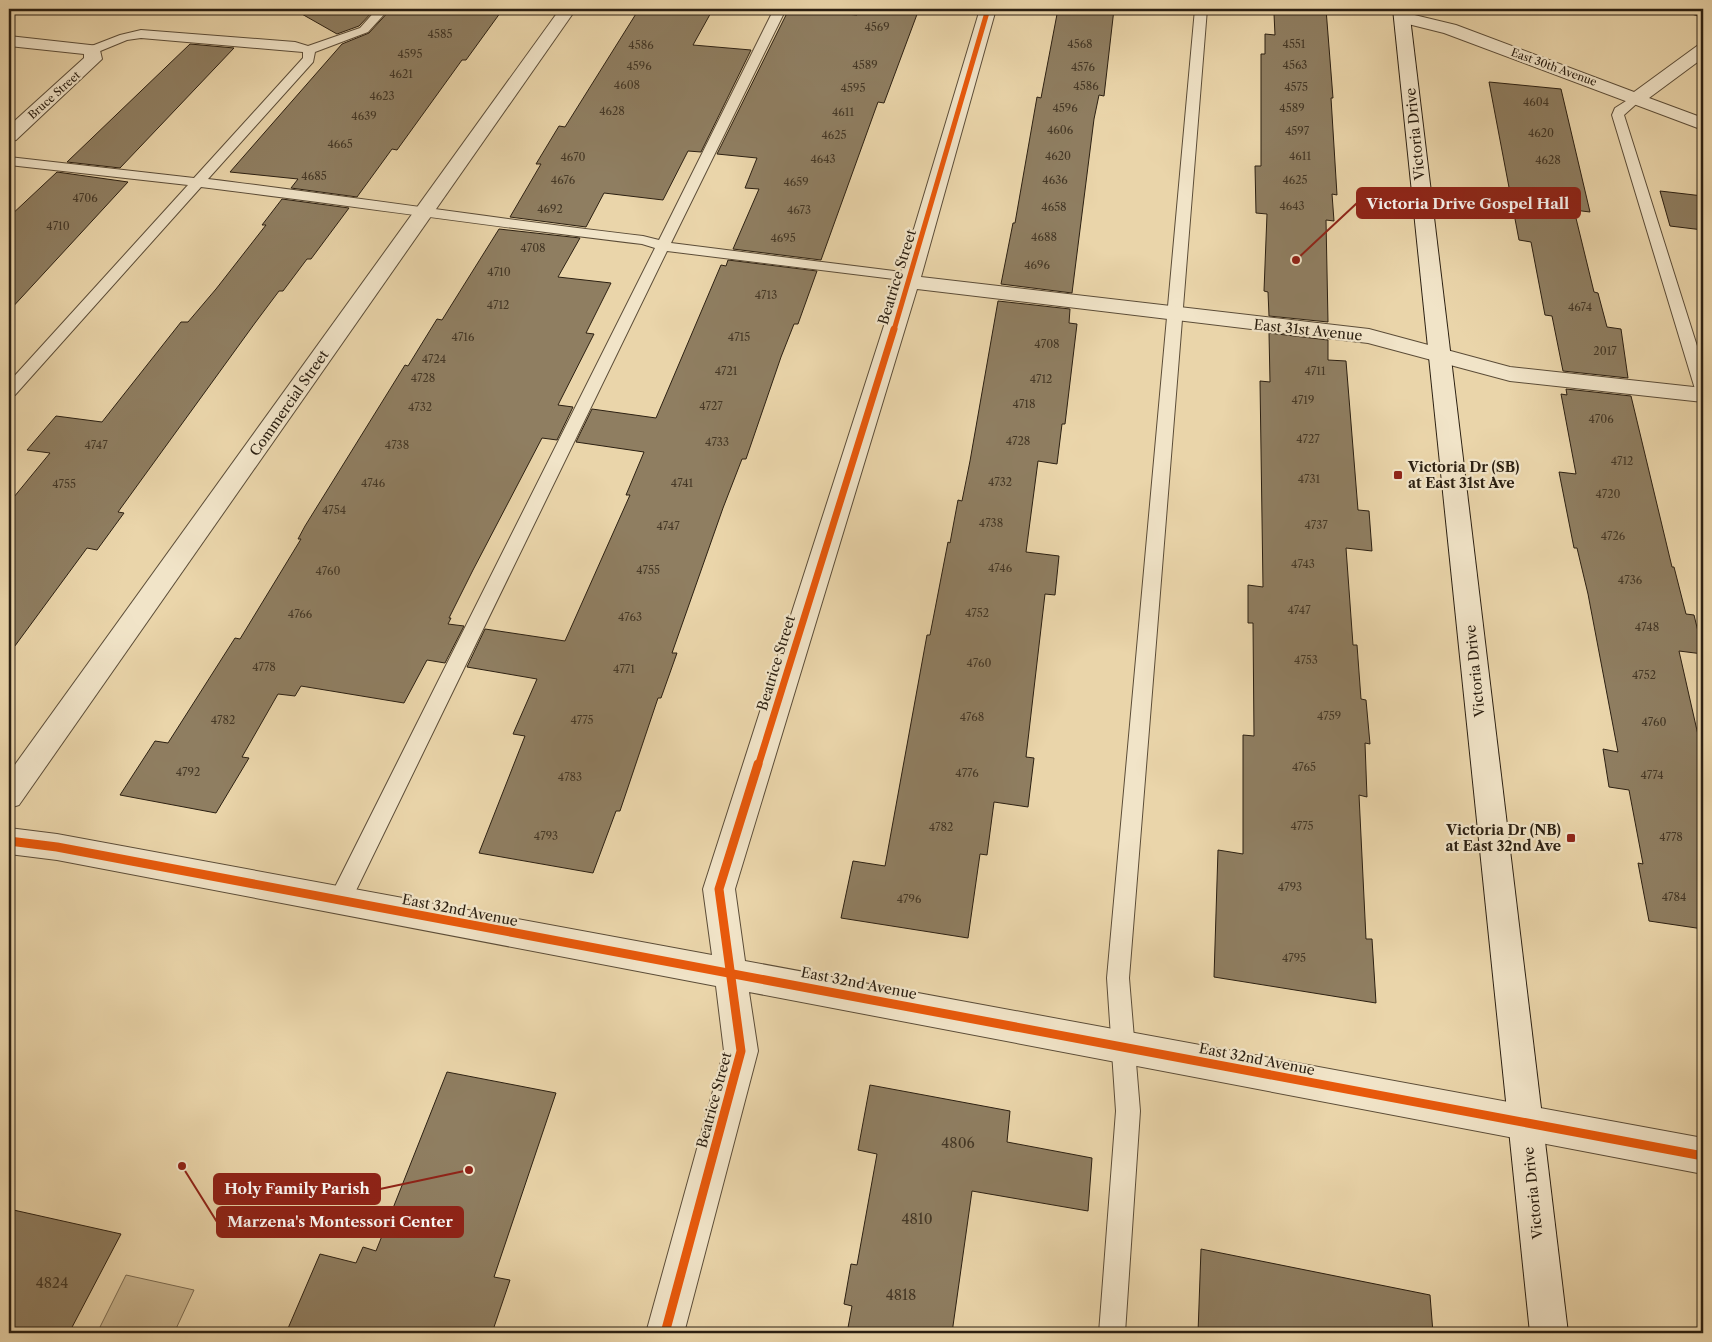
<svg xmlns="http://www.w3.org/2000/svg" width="1712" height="1342" font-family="'Libre Caslon Text',serif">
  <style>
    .green { fill: #cab690; stroke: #7b6b51 }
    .building { fill: #8f7e61; stroke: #2c2012 }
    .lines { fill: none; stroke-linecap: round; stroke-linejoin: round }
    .lane-casing { stroke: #5c4d38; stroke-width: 2 }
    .street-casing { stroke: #5c4d38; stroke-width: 2 }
    .secondary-casing { stroke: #2c2012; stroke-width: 2 }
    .lane { fill: #f1e4c8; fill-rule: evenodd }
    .street { fill: #f1e4c8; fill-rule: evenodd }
    .secondary { fill: #f1e4c8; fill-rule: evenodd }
    .cycleway-far2-casing { stroke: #f1e4c8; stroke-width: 7 }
    .cycleway-far1-casing { stroke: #f1e4c8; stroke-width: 10 }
    .cycleway-casing { stroke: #f1e4c8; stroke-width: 12 }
    .cycleway-far2 { stroke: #e8590c; stroke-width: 5 }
    .cycleway-far1 { stroke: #e8590c; stroke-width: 7 }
    .cycleway { stroke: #e8590c; stroke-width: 9 }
    .poi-dot { fill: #8f2418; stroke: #f1e4c8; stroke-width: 2 }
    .labels { text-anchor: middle; stroke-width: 4.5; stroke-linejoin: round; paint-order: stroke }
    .number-label { font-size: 11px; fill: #453826 }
    .far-street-label { font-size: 11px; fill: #2c2012; stroke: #f1e4c8 }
    .street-label { font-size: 14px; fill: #2c2012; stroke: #f1e4c8 }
    .poi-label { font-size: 14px; font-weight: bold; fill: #2c2012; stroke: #f1e4c8; text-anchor: start }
    .near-number-label { font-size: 14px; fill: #453826 }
    .leader { fill: none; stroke: #8f2418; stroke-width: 2 }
    .callout-dot { fill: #8f2418; stroke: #f1e4c8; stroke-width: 2 }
    .callout { fill: #8f2418; stroke: #8f2418; stroke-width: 2 }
    .callout-label { font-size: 15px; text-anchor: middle; font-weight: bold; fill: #fff }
  </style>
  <rect width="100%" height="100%" fill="#ead5aa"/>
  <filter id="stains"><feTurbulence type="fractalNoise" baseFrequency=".004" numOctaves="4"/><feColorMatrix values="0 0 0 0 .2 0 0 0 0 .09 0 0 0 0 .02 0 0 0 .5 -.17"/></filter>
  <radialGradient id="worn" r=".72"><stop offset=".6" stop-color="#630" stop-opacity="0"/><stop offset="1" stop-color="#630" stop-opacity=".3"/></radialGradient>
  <!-- green -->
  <polygon class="green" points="126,1275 194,1290 174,1333 97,1333"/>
  <!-- building -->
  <g class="building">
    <polygon points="293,9 375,9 359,26 337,34"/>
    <polygon points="391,9 503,9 466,60 462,60 397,150 392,149 357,197 291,188 298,179 230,172 342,44 369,33"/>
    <polygon points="639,9 713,9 693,45 751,50 701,152 688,151 663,200 604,193 586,227 510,217 541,164 536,164 559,126 565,127"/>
    <polygon points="789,9 857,15 860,9 919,9 884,103 878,102 821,260 733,249 759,189 745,188 757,158 717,154"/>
    <polygon points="1058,9 1114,9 1104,96 1099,95 1094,119 1072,293 1001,284 1013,223 1015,223 1037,97 1041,98"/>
    <polygon points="1285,9 1326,9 1333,98 1331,98 1337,195 1332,194 1334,221 1326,220 1328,322 1269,316 1268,292 1264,291 1267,214 1256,213 1255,166 1261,166 1261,54 1265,54 1265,34 1275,35 1274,14 1285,14"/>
    <polygon points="190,44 234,48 120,168 67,162"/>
    <polygon points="1489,82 1561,89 1590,212 1574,210 1594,292 1598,293 1607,327 1621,329 1628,378 1563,371 1552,316 1545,315 1531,242 1519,240"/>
    <polygon points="57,172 128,182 9,311 9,217"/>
    <polygon points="1660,191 1703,196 1703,230 1670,226"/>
    <polygon points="282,199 349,208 311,259 307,259 283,291 279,291 255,323 118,512 124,513 97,550 87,548 9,654 9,503 50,453 27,450 56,416 102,422 181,322 188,322 216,289 266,225 262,225"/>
    <polygon points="499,229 580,238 558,277 611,283 586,333 594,334 558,405 573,407 557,440 542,438 473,570 449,618 451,618 448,624 464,626 445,663 427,660 404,703 301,686 295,696 278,694 242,757 249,758 216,813 120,795 155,741 168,743 235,638 240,639 301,539 298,539 305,526 405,365 408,366 437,319 442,320"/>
    <polygon points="728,260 817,271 798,324 794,324 781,357 746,459 742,459 723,508 672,653 677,653 661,698 658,698 620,811 616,811 593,873 479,853 525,736 513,734 537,679 467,667 485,629 565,641 630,495 626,495 644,452 576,442 592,409 656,418 721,265 726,266"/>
    <polygon points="998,301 1070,309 1069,323 1077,324 1065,424 1062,424 1057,464 1038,461 1026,552 1059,556 1055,595 1045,594 1026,757 1034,758 1028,807 994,802 987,855 980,854 968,938 841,918 853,861 885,866 927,635 930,635 948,542 950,543 958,500 962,501 970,461"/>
    <polygon points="1269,333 1328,340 1328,360 1346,361 1358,510 1369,511 1372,551 1346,548 1353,645 1357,645 1361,699 1366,700 1370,744 1365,743 1367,797 1359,795 1366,939 1372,939 1376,1003 1214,977 1218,850 1243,854 1243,735 1254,736 1253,623 1248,623 1248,585 1263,587 1260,381 1270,382"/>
    <polygon points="1566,389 1631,396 1672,567 1674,567 1686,614 1694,615 1703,652 1703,654 1679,651 1703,757 1703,929 1649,921 1638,863 1643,864 1629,790 1609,787 1603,749 1618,752 1588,594 1577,548 1574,548 1559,472 1576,474 1561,394 1567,395"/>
    <polygon points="447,1072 556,1093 494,1277 510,1280 492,1333 286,1333 320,1254 356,1263 363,1247 376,1251"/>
    <polygon points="870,1085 1010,1111 1007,1142 1092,1158 1088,1211 972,1191 952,1333 847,1333 852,1306 844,1304 851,1264 857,1265 877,1154 858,1150"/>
    <polygon points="9,1209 121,1234 69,1333 9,1333"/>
    <polygon points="1201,1249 1430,1295 1433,1333 1198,1333"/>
  </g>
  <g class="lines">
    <defs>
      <g id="lane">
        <path d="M377 9H389L368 32 315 52 313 62 208 179C353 197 498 219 643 236L659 240 774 9H786L671 243 910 273 917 277 910 281 667 251 348 907 340 909 332 907 329 900 332 893 655 248 642 244C495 227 348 205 201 187L15 395 9 396V382L188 185 9 165V157L194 178 303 58V52L141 38 127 40 93 54 89 53V47L120 35 141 30 295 42 308 46 360 28Z"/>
        <polygon points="1195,9 1207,9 1129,978 1140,1111 1125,1333 1099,1333 1116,1111 1107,978"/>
        <polygon points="1682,9 1703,10 1703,17 1684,11"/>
        <polygon points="1637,94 1643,98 1624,115 1703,365 1703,394 1697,393 1695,389 1612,115 1615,108"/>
      </g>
      <g id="street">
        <polygon points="560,9 576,9 19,805 9,808 9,773"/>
        <polygon points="980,9 996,9 921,277 1369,329 1510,367 1703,388 1703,402 1510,381 1368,343 917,289 735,889 745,961 1703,1138 1703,1174 749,992 758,1051 684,1333 646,1333 724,1051 716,986 57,860 9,854 9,828 57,834 712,955 703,889 898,282"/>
        <polygon points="1402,12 1456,25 1634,92 1697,46 1703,45 1703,58 1649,98 1703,118 1703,130 1444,33 1396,21 1394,17 1396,13"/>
        <polygon points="9,36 99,46 102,59 16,140 9,142 9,126 84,58 84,54 9,46"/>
      </g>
      <polygon id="secondary" points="1393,9 1409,9 1568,1333 1530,1333"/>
    </defs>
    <!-- lane casing -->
    <use href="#lane" class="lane-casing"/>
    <!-- street casing -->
    <use href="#street" class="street-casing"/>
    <!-- secondary casing -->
    <use href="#secondary" class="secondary-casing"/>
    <!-- lane -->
    <use href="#lane" class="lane"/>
    <!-- street -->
    <use href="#street" class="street"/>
    <!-- secondary -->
    <use href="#secondary" class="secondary"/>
    <defs>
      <polyline id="cycleway-far2" points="894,330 988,9"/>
      <polyline id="cycleway-far1" points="758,766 894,329"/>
      <g id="cycleway">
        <polyline points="9,841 57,847 1703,1156"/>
        <polyline points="665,1333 741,1051 719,889 758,764"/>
      </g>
    </defs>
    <!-- cycleway-far2 casing -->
    <use href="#cycleway-far2" class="cycleway-far2-casing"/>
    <!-- cycleway-far1 casing -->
    <use href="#cycleway-far1" class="cycleway-far1-casing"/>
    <!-- cycleway casing -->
    <use href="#cycleway" class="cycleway-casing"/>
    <!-- cycleway-far2 -->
    <use href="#cycleway-far2" class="cycleway-far2"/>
    <!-- cycleway-far1 -->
    <use href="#cycleway-far1" class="cycleway-far1"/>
    <!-- cycleway -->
    <use href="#cycleway" class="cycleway"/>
  </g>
  <!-- markers -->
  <g class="poi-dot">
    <rect x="1393" y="470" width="10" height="10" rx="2.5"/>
    <rect x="1566" y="833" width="10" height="10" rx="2.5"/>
  </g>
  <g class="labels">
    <!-- number labels -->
    <g class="number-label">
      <text x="877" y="31">4569</text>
      <text x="440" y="38">4585</text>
      <text x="1080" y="48">4568</text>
      <text x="1294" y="48">4551</text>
      <text x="641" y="49">4586</text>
      <text x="410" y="58">4595</text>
      <text x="865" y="69">4589</text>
      <text x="1295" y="69">4563</text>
      <text x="639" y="70">4596</text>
      <text x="1083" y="71">4576</text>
      <text x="401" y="78">4621</text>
      <text x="627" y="89">4608</text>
      <text x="1086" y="90">4586</text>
      <text x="1296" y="91">4575</text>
      <text x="853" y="92">4595</text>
      <text x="382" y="100">4623</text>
      <text x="1536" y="106">4604</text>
      <text x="1065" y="112">4596</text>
      <text x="1292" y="112">4589</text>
      <text x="612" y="115">4628</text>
      <text x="843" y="116">4611</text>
      <text x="364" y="120">4639</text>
      <text x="1060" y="134">4606</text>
      <text x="1297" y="135">4597</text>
      <text x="1541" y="137">4620</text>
      <text x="834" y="139">4625</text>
      <text x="340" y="148">4665</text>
      <text x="1058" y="160">4620</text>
      <text x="1300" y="160">4611</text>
      <text x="573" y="161">4670</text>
      <text x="823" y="163">4643</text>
      <text x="1548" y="164">4628</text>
      <text x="314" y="180">4685</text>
      <text x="563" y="184">4676</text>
      <text x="1055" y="184">4636</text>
      <text x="1295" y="184">4625</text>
      <text x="796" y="186">4659</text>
      <text x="85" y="202">4706</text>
      <text x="1292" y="210">4643</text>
      <text x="1054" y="211">4658</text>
      <text x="550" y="213">4692</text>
      <text x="799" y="214">4673</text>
      <text x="58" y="230">4710</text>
      <text x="1044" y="241">4688</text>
      <text x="783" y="242">4695</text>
      <text x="533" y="252">4708</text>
      <text x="1037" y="269">4696</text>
      <text x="499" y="276">4710</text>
      <text x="766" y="299">4713</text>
      <text x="498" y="309">4712</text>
      <text x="1580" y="311">4674</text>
      <text x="463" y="341">4716</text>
      <text x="739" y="341">4715</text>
      <text x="1047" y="348">4708</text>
      <text x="1605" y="355">2017</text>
      <text x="434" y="363">4724</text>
      <text x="726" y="375">4721</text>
      <text x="1315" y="375">4711</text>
      <text x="423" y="382">4728</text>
      <text x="1041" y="383">4712</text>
      <text x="1303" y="404">4719</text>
      <text x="1024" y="408">4718</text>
      <text x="711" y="410">4727</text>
      <text x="420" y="411">4732</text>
      <text x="1601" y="423">4706</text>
      <text x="1308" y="443">4727</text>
      <text x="1018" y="445">4728</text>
      <text x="717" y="446">4733</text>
      <text x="96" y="449">4747</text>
      <text x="397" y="449">4738</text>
      <text x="1622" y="465">4712</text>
      <text x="1309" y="483">4731</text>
      <text x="1000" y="486">4732</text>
      <text x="373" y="487">4746</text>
      <text x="682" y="487">4741</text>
      <text x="64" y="488">4755</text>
      <text x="1608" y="498">4720</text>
      <text x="334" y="514">4754</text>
      <text x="991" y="527">4738</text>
      <text x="1316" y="529">4737</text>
      <text x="668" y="530">4747</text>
      <text x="1613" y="540">4726</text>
      <text x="1303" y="568">4743</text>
      <text x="1000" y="572">4746</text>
      <text x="648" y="574">4755</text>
      <text x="328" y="575">4760</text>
      <text x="1630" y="584">4736</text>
      <text x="1299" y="614">4747</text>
      <text x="977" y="617">4752</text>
      <text x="300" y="618">4766</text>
      <text x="630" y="621">4763</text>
      <text x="1647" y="631">4748</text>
      <text x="1306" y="664">4753</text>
      <text x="979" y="667">4760</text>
      <text x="264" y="671">4778</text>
      <text x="624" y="673">4771</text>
      <text x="1644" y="679">4752</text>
      <text x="1329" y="720">4759</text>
      <text x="972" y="721">4768</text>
      <text x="223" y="724">4782</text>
      <text x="582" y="724">4775</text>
      <text x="1654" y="726">4760</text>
      <text x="1304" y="771">4765</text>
      <text x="188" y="776">4792</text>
      <text x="967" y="777">4776</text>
      <text x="1652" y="779">4774</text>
      <text x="570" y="781">4783</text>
      <text x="1302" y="830">4775</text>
      <text x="941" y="831">4782</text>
      <text x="546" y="840">4793</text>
      <text x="1671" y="841">4778</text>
      <text x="1290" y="891">4793</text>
      <text x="1674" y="901">4784</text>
      <text x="909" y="903">4796</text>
      <text x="1294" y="962">4795</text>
    </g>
    <!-- far-street labels -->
    <g class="far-street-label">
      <text transform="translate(1554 67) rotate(20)" y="4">East 30th Avenue</text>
      <text transform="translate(54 95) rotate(-42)" y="4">Bruce Street</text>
    </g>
    <!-- street labels -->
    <g class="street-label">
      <text transform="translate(1415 134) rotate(-96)" y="5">Victoria Drive</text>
      <text transform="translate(897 277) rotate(-73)" y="5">Beatrice Street</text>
      <text transform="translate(1308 330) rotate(6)" y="5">East 31st Avenue</text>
      <text transform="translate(289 403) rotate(-55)" y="5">Commercial Street</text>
      <text transform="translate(776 663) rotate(-73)" y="5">Beatrice Street</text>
      <text transform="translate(1475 671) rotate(-96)" y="5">Victoria Drive</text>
      <text transform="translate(460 910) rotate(11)" y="5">East 32nd Avenue</text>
      <text transform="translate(859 983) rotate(11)" y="5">East 32nd Avenue</text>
      <text transform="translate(1257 1059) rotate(11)" y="5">East 32nd Avenue</text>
      <text transform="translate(714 1100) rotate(-75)" y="5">Beatrice Street</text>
      <text transform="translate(1533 1193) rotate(-96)" y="5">Victoria Drive</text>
    </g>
    <!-- poi labels -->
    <g class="poi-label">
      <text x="1408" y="472">Victoria Dr (SB)<tspan x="1408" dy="16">at East 31st Ave</tspan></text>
      <text x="1561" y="835" text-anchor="end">Victoria Dr (NB)<tspan x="1561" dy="16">at East 32nd Ave</tspan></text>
    </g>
    <!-- near-number labels -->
    <g class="near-number-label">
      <text x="958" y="1148">4806</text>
      <text x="917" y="1224">4810</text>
      <text x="52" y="1288">4824</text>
      <text x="901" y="1300">4818</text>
    </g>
  </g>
  <!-- callouts -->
  <path class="leader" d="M1296 260L1357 203M469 1170L380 1189M182 1166L217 1222"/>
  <g class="callout-dot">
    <circle cx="1296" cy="260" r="5"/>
    <circle cx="469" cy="1170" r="5"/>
    <circle cx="182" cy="1166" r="5"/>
  </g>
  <g class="callout">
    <rect x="1357" y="188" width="223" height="30" rx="5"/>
    <rect x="214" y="1174" width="166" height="30" rx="5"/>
    <rect x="217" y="1207" width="246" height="30" rx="5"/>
  </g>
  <g class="callout-label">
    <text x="1468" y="209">Victoria Drive Gospel Hall</text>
    <text x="297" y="1194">Holy Family Parish</text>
    <text x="340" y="1227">Marzena's Montessori Center</text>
  </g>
  <!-- margin -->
  <rect width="1712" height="1342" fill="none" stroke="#ead5aa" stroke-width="30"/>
  <rect x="10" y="10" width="1692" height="1322" fill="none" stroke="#2c2012" stroke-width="2.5"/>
  <rect x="15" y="15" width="1682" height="1312" fill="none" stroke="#2c2012"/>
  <rect width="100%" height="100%" filter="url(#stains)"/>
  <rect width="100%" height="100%" fill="url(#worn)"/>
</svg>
